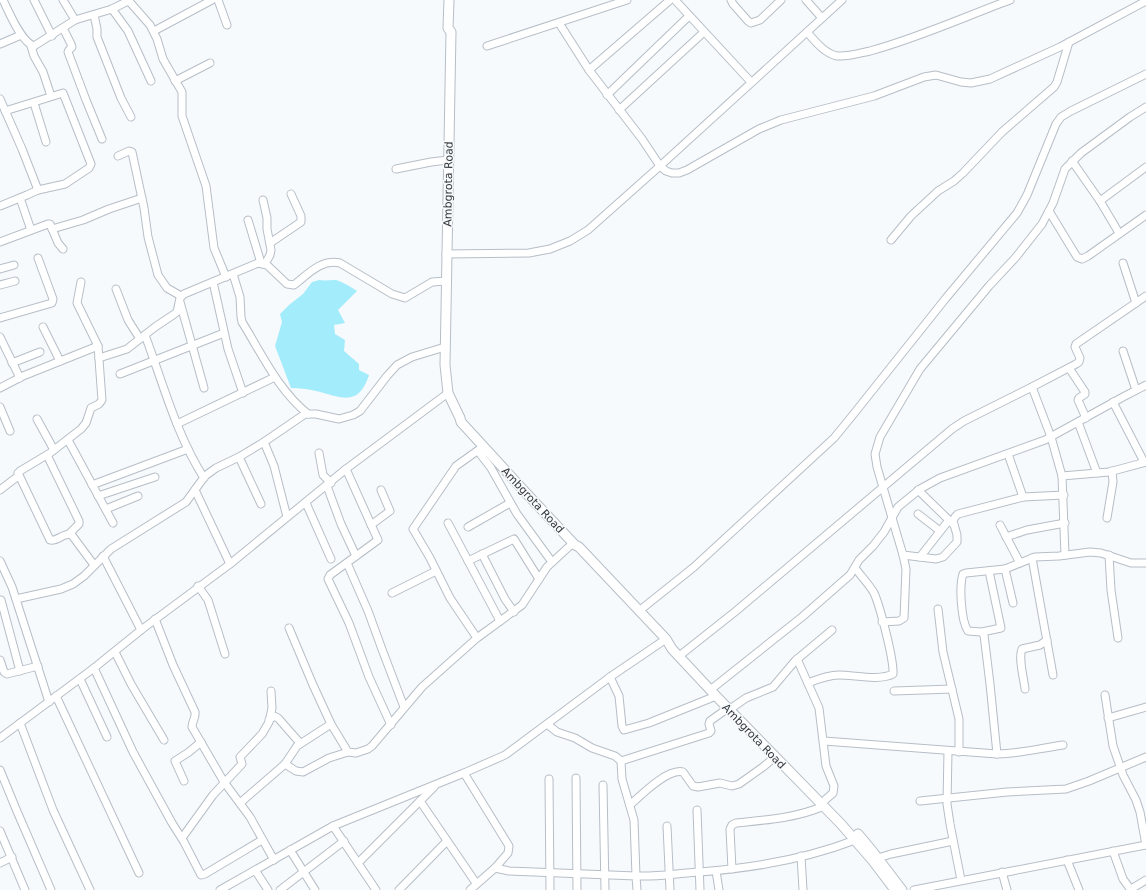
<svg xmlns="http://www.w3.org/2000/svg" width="1146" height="890" font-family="'DejaVu Sans',sans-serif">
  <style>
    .water { fill: #a3ecfb }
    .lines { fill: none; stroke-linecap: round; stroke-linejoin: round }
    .minor-casing { stroke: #b6bec7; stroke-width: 9 }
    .major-casing { stroke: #b6bec7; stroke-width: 11 }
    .minor { stroke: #fff; stroke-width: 7 }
    .major { stroke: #fff; stroke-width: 9 }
    .labels { text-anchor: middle; stroke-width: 3; stroke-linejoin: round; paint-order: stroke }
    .street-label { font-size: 11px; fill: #34373b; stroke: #f7fafd }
  </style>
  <rect width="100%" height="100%" fill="#f7fafd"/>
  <!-- water -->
  <path class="water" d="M319 280C325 281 332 280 336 280 341 281 353 288 357 291L338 310 345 323 334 325 335 334 345 340 344 351 359 364V370L369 375C358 408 341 397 316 391 308 389 299 388 291 388L275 346 282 322 280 314 289 305 303 294 312 282Z"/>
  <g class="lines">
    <defs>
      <g id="minor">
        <path d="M3 0C9 12 21 42 34 46L75 20 112 9 128 1"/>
        <polyline points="34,0 52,36"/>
        <polyline points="63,0 75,20"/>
        <polyline points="128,0 150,25 157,39 163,59 182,92 182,116 206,186 214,248 226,277"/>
        <polyline points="218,0 227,25"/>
        <polyline points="675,0 751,82"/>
        <polyline points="731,0 733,4 748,21 751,23 760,20 781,0"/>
        <polyline points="806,0 822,18"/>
        <polyline points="112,9 128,31 151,81"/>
        <polyline points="94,15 97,29 97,37 121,98 131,117"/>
        <polyline points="559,23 589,70 642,139 660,166 666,171 672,173 679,173 687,170 759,129 781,120 874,96 924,77 936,75 961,82 971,83 990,79 1060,47 1146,1"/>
        <polyline points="63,28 71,44 72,47 69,50 68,52 86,100 102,139"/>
        <polyline points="154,31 212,0"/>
        <path d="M807 32C815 41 824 53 837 56 848 57 860 53 870 51 918 38 964 17 1010 0"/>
        <polyline points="0,44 21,35"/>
        <polyline points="31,46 34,56 43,72 51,96"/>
        <polyline points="487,46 627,0"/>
        <polyline points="589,70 670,0"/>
        <polyline points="175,81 210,63"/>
        <polyline points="607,95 689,16"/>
        <polyline points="0,99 22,149 38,190"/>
        <polyline points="34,103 46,142"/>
        <polyline points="619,110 704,32"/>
        <polyline points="118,156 129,151 132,152 144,208 148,237 158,275 167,288 181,296"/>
        <polyline points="1072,161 1100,201 1119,233"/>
        <polyline points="396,169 431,162 448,160"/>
        <polyline points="20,198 31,230"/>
        <polyline points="263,200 267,218 267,229 271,250 270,255 265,264"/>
        <polyline points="1100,201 1146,167"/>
        <polyline points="0,206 27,195 38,190 65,184 89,168 91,164 63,93 5,111"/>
        <polyline points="1049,211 1077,257 1082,259 1088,256 1146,215"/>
        <polyline points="248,220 261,263"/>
        <polyline points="52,229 83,220 109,209 142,198"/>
        <polyline points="891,240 911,216 938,191 954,181 963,173 1002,132 1054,87 1057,82 1069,42"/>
        <polyline points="0,242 48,224 50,224 58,243 63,249"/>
        <polyline points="270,243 301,222 301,216 291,194"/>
        <polyline points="446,254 529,253 550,249 570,241 588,230 660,166 842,0"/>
        <polyline points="1123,263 1136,303"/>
        <polyline points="0,269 14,265"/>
        <path d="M233 274 240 297 241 317 242 322C262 354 278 390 308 414"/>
        <polyline points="213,282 228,349 243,393"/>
        <polyline points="0,285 15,281"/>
        <polyline points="116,289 128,320 140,339"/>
        <polyline points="180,302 204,388"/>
        <polyline points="0,318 52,303 53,299 38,258"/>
        <polyline points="43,327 60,361"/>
        <path d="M145 335C163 383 176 434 204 478"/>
        <polyline points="0,337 20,378"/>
        <polyline points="1123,351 1136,390"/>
        <path d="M99 358 127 349 155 327 173 315 177 312 180 298 184 294 258 263 267 265 287 284 294 285C308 274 321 259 340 263L392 294 405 298 432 282 446 281"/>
        <polyline points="12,363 40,352"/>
        <polyline points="1069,368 1085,392 1085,394 1079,398 1078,400 1086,418"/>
        <polyline points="120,374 224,333"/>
        <polyline points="1032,387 1051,437 1062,476 1065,555"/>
        <polyline points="0,388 23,376 98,346"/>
        <polyline points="1113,402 1144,462"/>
        <polyline points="0,407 10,431"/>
        <polyline points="37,419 54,450"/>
        <polyline points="1078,422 1097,473"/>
        <polyline points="177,424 275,377"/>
        <polyline points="68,440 113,523"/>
        <polyline points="264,442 274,466 287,517"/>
        <polyline points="484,446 456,466 413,529 430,558 450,598 477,638 522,605 547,567 573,543"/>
        <polyline points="478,451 491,468 517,514 552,562"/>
        <polyline points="319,453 323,475 331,483"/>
        <polyline points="1008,454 1023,497"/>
        <polyline points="47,455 79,521 79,524 69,534"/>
        <polyline points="239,457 261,504"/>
        <polyline points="346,469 378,540 330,575 328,579 349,623 369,677 391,725"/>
        <path d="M18 473 50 540C57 542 63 533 71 534L94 565"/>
        <polyline points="1062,476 1109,472 1146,462"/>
        <polyline points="92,485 188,449"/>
        <polyline points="327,486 341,524 356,556"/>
        <polyline points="0,490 17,477 20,471 50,453 81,429 86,423 91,408 99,404 102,400 98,346 77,303 81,282"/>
        <polyline points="195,490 230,564"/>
        <polyline points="918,490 954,525"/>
        <polyline points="98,496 155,477"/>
        <polyline points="306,503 331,559"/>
        <polyline points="106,509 138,496"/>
        <polyline points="918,514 940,531"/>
        <polyline points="1107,518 1113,482 1112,471"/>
        <polyline points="448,523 500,621"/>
        <polyline points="371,525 390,511 381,490"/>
        <polyline points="1000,525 1020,563"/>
        <polyline points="468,527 510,503"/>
        <polyline points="1006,537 1027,530 1065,523"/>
        <polyline points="482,554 505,599 514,612"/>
        <polyline points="903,555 936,559 943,557 957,542 957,535 953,521 955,517 958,514 1023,497 1064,495"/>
        <polyline points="1109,555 1111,590 1118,638"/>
        <polyline points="103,556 141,630"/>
        <polyline points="920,557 949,520"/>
        <polyline points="1032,558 1053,675"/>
        <polyline points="0,561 12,587 49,702"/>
        <polyline points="468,561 514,539 539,579"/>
        <polyline points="347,563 368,611 383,652 404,707"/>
        <polyline points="1005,569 1013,603"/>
        <polyline points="198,586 208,600 225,654"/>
        <polyline points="392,593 436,571"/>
        <polyline points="16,599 61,589 73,584 84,576 111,549 186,502 205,476 216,468 239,457 264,442 305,414 316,414 339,419 353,415 360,411 387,376 397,365 412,357 445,347"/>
        <polyline points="1,600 20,671"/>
        <polyline points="938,609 943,652 959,719 959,752"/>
        <polyline points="639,611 694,567 834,438 852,416 946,298 1017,213 1027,195 1056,124 1061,117 1071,111 1146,74"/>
        <path d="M155 619 173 665 195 712C196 718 192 721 192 727L224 782 250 817 274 860"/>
        <polyline points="882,622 899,621 904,618 906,569 903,555 877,467 875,454 880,437 920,369 989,286 1016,257 1042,224 1053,203 1065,169 1081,153 1130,117 1146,107"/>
        <polyline points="289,628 313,685 331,724"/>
        <polyline points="982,632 1001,628 989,571"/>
        <polyline points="115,652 131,684 164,740"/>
        <polyline points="683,653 736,611 952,429 964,421 1032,387 1076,364 1079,362 1080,358 1075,347 1076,344 1146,296"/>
        <polyline points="797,659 819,708 826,766 834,786 833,793 825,800"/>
        <polyline points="0,660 4,672 7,674 38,666"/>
        <polyline points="94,668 133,752 172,823 184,842 201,875 205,874 262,840"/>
        <polyline points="610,677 619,696 622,726 624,730 649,723 716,696"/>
        <polyline points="80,679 107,737"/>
        <path d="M808 683C818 679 829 675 839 675 855 675 879 681 893 674 894 660 880 606 874 593 869 584 861 576 855 568"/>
        <polyline points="714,687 802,617 850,575 859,560 873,546 884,532 898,507 920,489 940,478 1045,440 1123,397 1146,385"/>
        <path d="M1025 689C1024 679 1018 658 1022 649L1040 645 1047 640"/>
        <polyline points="894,691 952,689"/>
        <polyline points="1105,695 1113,746 1123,775 1136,800 1140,812 1146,845"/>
        <polyline points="56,696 139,873"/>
        <polyline points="733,707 746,698 773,687 795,661 832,630"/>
        <path d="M728 708 710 721 709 724 711 731 709 733 621 761 622 779 634 820 636 876C658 877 679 873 700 872 753 868 806 859 855 840"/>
        <polyline points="1108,718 1146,707"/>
        <polyline points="269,720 274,716 278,718 300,743"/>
        <polyline points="20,723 53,810 90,890"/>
        <polyline points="547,724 557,732 575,738 592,748 615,756 621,761"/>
        <polyline points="0,738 94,668 141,630 230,564 346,469 448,393"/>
        <path d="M824 741 997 754C1019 754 1041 748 1063 745"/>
        <polyline points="948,751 947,804 950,824 961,880"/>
        <path d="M997 754 990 684 984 635 981 632 968 631C961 621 959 586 963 574L966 573 1005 569 1035 557 1059 556 1090 552 1101 553 1131 563H1146"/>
        <polyline points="285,764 296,771 303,772 329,758 348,752"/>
        <polyline points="0,770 16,809 51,890"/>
        <polyline points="464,773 509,846 508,853 495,868 509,871 636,876 637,890"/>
        <polyline points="576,778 577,890"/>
        <polyline points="549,779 550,890"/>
        <polyline points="184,781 175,761 189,752 201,742"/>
        <polyline points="603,785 605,890"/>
        <polyline points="420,801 476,883"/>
        <polyline points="920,801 1007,792 1066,789 1089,781 1146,757"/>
        <polyline points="240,803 285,764 297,746 331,724 348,752 356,753 368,749 372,746 422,687 477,638"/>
        <path d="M630 805C641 795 668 768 683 772L693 786 698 787 720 783 732 786 739 784 763 767 775 757"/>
        <polyline points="697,810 700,890"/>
        <polyline points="333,826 376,890"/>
        <polyline points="667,826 670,890"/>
        <polyline points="0,831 25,890"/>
        <polyline points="182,838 213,795 242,764 240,757 262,734 269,722 272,708 271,691"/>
        <polyline points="290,850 315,890"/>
        <polyline points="1113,851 1123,879 1131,890"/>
        <polyline points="801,856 803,890"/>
        <polyline points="878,858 891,854 953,841"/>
        <polyline points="1067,860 1079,890"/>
        <polyline points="0,863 12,857"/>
        <polyline points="358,863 434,787"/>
        <path d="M732 869 730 829 732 825 736 823C766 820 796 818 824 806"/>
        <polyline points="255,870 268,890"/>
        <polyline points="716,871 719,890"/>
        <polyline points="1002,872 1007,890"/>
        <polyline points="1131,889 1146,880"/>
        <polyline points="220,890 333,826 464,773 505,755 610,677 666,639"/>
        <polyline points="280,890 344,841"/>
        <polyline points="399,890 447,841"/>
        <polyline points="470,890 495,868"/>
        <polyline points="914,890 1146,845"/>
      </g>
      <g id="major">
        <polyline points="449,0 448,28 451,32 445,365 448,393 460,418 461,422 527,494 575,545 579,547 666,639 672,649 716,696 841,824 873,861 895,890"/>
        <polyline points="858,834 873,852 902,890"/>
      </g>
    </defs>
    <!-- minor casing -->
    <use href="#minor" class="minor-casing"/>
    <!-- major casing -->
    <use href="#major" class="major-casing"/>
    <!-- minor -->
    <use href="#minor" class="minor"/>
    <!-- major -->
    <use href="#major" class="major"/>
  </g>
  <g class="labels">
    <!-- street labels -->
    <g class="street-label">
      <text transform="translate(448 184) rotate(-89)" y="4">Ambgrota Road</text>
      <text transform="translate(533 500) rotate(47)" y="4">Ambgrota Road</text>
      <text transform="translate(754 736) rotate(46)" y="4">Ambgrota Road</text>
    </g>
  </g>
</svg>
